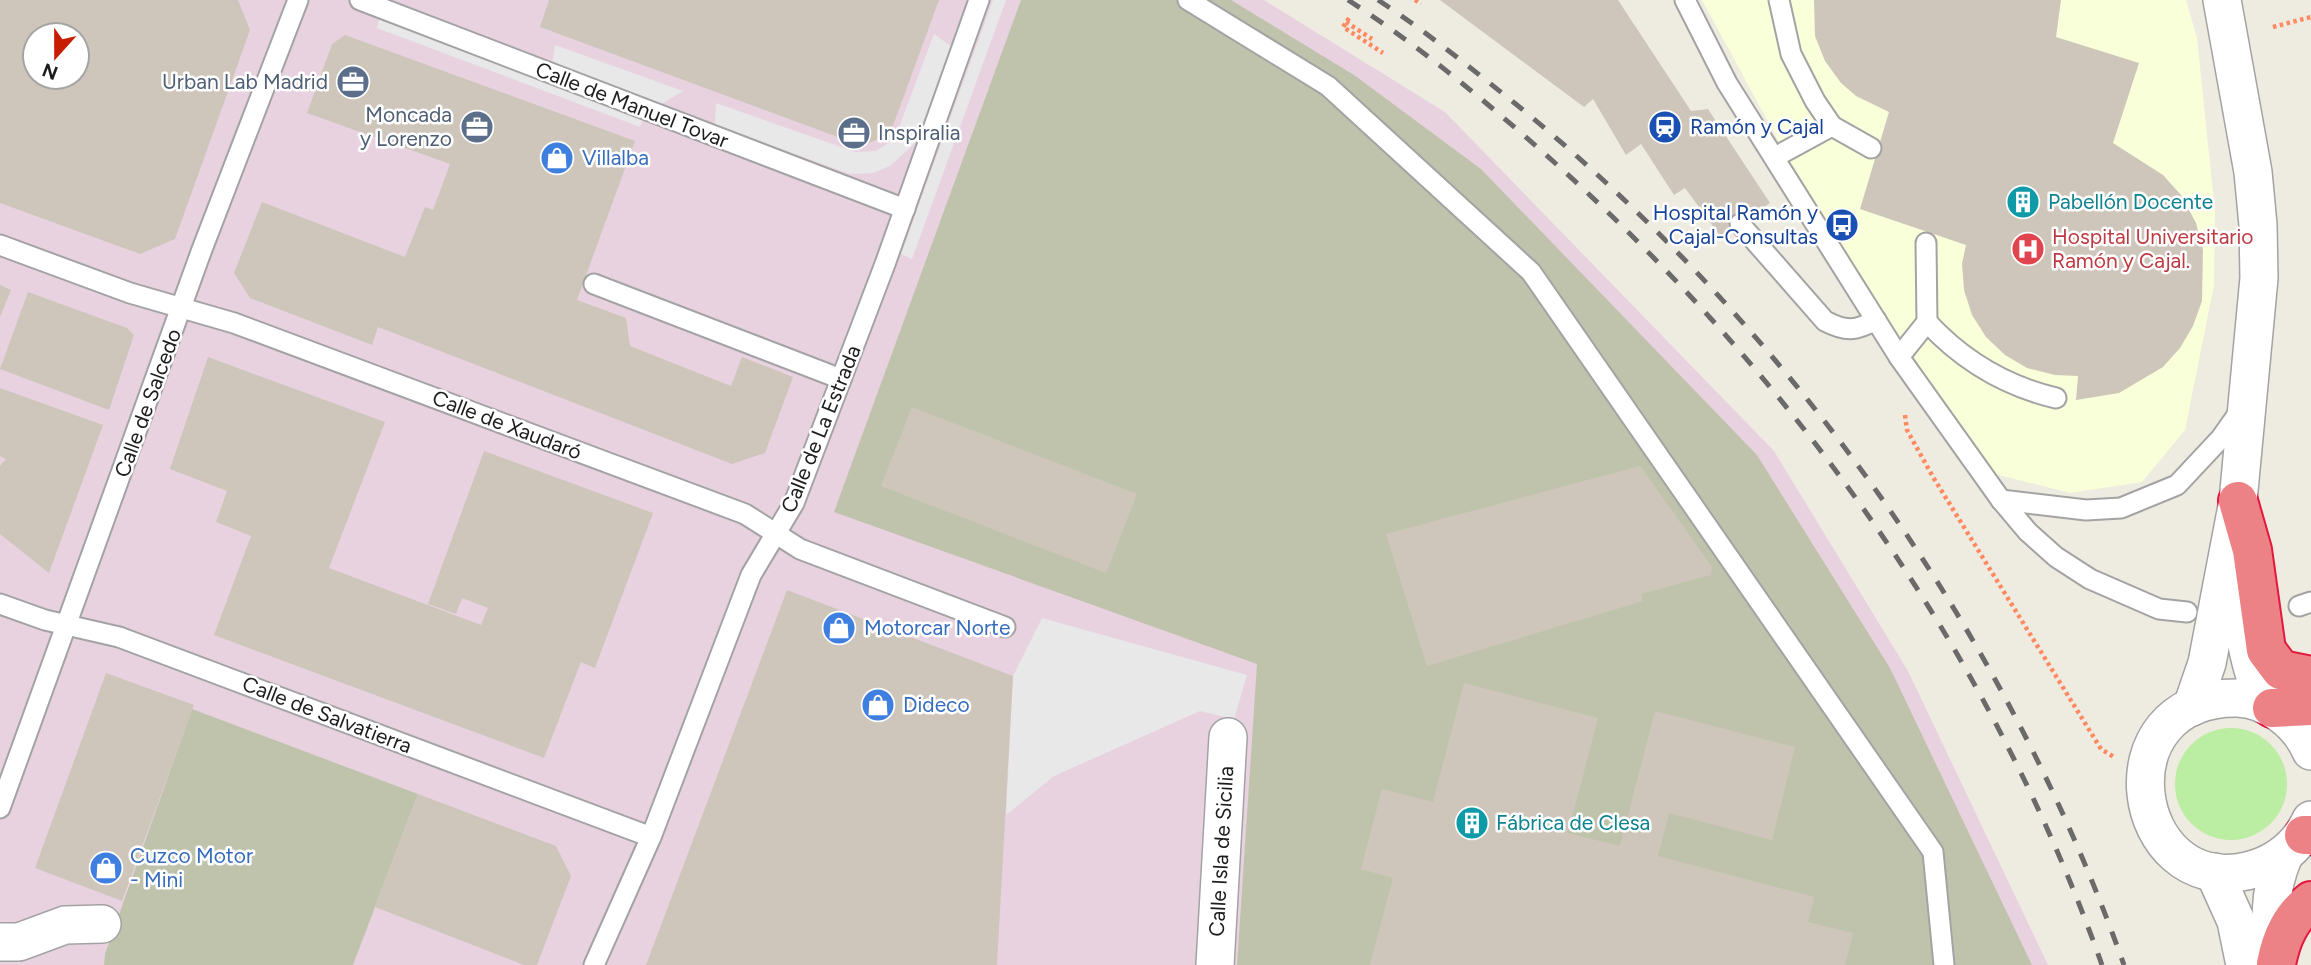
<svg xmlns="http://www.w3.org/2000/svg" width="2311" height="965" font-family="Figtree,sans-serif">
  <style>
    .industrial { fill: #e8d2e0; fill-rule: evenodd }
    .education { fill: #f9ffd9 }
    .construction { fill: #c0c3ac }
    .grass { fill: #bbeda2 }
    .parking { fill: #e8e8e8 }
    .building { fill: #cec6ba; fill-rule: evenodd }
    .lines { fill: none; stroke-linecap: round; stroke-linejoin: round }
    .lane-casing { stroke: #a3a3a3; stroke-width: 23 }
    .street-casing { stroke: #a3a3a3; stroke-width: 40 }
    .highway-casing { stroke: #e2183e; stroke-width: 42 }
    .path { stroke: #ff8961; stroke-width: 4.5; stroke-dasharray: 3.5 3.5; stroke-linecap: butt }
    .lane { stroke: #fff; stroke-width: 19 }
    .street { stroke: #fff; stroke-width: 37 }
    .highway { stroke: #ec8285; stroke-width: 38 }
    .rail { stroke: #6a6a6a; stroke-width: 5; stroke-dasharray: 14 14; stroke-linecap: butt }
    .labels { text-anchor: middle; stroke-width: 5; stroke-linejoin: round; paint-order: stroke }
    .service-label { font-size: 21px; fill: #4e5e75; stroke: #fff; text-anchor: end }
    .street-label { font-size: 21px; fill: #1c1c1c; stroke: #fff }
    .transit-label { font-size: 21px; fill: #164399; stroke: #fff; text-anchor: start }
    .shop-label { font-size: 21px; fill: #366cbe; stroke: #fff; text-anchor: start }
    .culture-label { font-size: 21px; fill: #0d838f; stroke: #fff; text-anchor: start }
    .health-label { font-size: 21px; fill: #be3a42; stroke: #fff; text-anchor: start }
  </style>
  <rect width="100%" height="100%" fill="#eeece1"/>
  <!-- industrial -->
  <path class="industrial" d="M0 0H1264L1445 112 1774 451 1908 671 2048 965H0ZM35 35H77V77H35Z"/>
  <!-- education -->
  <polygon class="education" points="1702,0 2186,0 2197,38 2215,212 2214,285 2185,430 2142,482 2070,493 1995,474 1894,330 1802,184"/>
  <!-- construction -->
  <g class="construction">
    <polygon points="1021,0 1231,0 1354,75 1481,169 1757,455 1890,668 2032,965 1237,965 1257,664 834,512"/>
    <polygon points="192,709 418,794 353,965 104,965 105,954"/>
  </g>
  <!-- grass -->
  <circle class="grass" cx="2231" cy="784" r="56"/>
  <!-- parking -->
  <g class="parking">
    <polygon points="993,0 1006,0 912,259 901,254"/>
    <polygon points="380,16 644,115 640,127 377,28"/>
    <polygon points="934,34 952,47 916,142 890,166 873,173 850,174 715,125 716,103 855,152 876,151 887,144 898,130"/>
    <polygon points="555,45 683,91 660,105 552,65"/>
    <polygon points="1042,618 1247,675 1234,719 1200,711 1054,776 1006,815 1013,676"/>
  </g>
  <!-- building -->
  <g class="building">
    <path d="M0 0H238L250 30 175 239 140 254 0 203ZM35 35H77V77H35Z"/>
    <polygon points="549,0 939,0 890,134 862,146 540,27"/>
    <polygon points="1440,0 1618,0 1691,111 1708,109 1770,203 1721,237 1685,188 1674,195 1641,144 1626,155 1593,99 1584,107"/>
    <polygon points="1814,0 2061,0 2056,37 2139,63 2113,143 2163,175 2181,195 2196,223 2203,250 2202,301 2193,326 2180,348 2163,367 2119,393 2076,400 2078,376 2055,375 2027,368 2005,355 1986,337 1972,315 1964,290 1962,264 1966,245 1860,209 1889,112 1856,96 1841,83 1825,61 1815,36"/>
    <polygon points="345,35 635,141 577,300 626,318 630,346 731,386 742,357 793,377 765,453 732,464 378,327 372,345 250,298 234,273 262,202 405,257 425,207 433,210 450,164 307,113 332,44"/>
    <polygon points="0,285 11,290 0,317"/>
    <polygon points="28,292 127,328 134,335 109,410 0,369"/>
    <polygon points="208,357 385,422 329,568 481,625 488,608 462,598 456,614 428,604 484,451 653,513 595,668 581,662 544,758 214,635 251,536 216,522 227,491 170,469"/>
    <polygon points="0,388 103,425 49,573 0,534 0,466 6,459 0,456"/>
    <polygon points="912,407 1137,494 1106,573 881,486"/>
    <polygon points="1640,466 1712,567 1711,575 1641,594 1643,601 1427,666 1386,534"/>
    <polygon points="787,590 1013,676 997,965 646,965"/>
    <polygon points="106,673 194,705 122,901 35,868"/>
    <polygon points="1464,683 1598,718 1568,833 1620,846 1655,711 1795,747 1772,840 1669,813 1658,856 1814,897 1808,922 1853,933 1845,965 1370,965 1393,878 1361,869 1382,789 1433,802"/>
    <polygon points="418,794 556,846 571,876 537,965 524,965 375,907"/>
  </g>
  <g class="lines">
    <defs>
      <g id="lane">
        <polyline points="360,0 905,209"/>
        <polyline points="1188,0 1328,86 1531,272 1933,852 1944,965"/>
        <polyline points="1685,0 1727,83 1899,357 2001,500 2028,532 2056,557 2090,579 2159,609 2187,612"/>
        <polyline points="1779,0 1791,54 1815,101 1832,126 1871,148"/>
        <polyline points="1775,157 1832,126"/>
        <path d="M1740 224 1825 321C1846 332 1856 331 1876 320"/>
        <polyline points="0,245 130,293 234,323 745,514 800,549 1005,627"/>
        <polyline points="594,284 841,379"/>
        <path d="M1927 322C1963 361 2005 386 2056 398"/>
        <polyline points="1899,357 1927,322 1926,243"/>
        <polyline points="2001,500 2086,510 2121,508 2177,485 2221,438 2240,411"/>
        <polyline points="0,604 45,620 119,637 651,837"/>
        <polyline points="2299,606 2311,602"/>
        <polyline points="0,808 201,252 298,0"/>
        <polyline points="594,965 651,837 751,575 794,503 885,264 979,0"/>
      </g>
      <g id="street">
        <path d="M2242 566C2242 625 2244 650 2265 705"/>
        <polyline points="2192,707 2207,663 2238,501 2259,278 2258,225 2253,172 2222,0"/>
        <path d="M2311 751C2299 723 2269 699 2237 698 2099 697 2129 897 2247 871 2277 864 2298 847 2311 820"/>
        <polyline points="2214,872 2236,921 2245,965"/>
        <polyline points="0,942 19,942 65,925 102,924"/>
        <path id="s1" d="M1215 965 1228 737"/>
        <path d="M2276 965C2270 923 2267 895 2284 855"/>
      </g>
      <g id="highway">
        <polyline points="2238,501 2252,550 2266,650 2281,670 2311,676"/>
        <polyline points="2272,708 2311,706"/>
        <polyline points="2304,835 2311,835"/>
        <path d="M2276 964C2281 938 2290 918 2311 901"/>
      </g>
    </defs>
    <!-- lane casing -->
    <use href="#lane" class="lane-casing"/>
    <!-- street casing -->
    <use href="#street" class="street-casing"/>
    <!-- highway casing -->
    <use href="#highway" class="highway-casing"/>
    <!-- path -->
    <g class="path">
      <polyline points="1415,0 1421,4"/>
      <polyline points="1349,18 1343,27 1383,53"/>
      <polyline points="1346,22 1372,39"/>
      <polyline points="2273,27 2311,17"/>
      <polyline points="1905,415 1907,430 1933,477 2101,749 2114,757"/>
    </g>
    <!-- lane -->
    <use href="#lane" class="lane"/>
    <!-- street -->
    <use href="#street" class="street"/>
    <!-- highway -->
    <use href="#highway" class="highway"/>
    <!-- rail -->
    <g class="rail">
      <path d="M1348 0C1418 45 1483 99 1545 154 1792 374 1991 652 2102 965"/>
      <path d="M1378 0C1427 32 1472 69 1517 105 1790 329 2006 632 2124 965"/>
    </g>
  </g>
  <!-- icons -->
  <defs>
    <symbol id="office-disc" viewBox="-11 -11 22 22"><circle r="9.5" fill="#5c6f8a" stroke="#fff"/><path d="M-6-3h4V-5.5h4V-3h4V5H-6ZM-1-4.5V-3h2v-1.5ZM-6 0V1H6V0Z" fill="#fff"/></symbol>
    <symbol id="station-disc" viewBox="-11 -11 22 22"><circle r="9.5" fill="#1a4fb4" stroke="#fff"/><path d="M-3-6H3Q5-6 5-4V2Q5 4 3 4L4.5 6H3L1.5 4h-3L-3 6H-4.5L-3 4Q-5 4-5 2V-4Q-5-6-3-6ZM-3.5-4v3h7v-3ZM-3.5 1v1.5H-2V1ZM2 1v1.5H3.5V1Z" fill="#fff"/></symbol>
    <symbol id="shop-disc" viewBox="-11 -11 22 22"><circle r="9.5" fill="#3f7fe0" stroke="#fff"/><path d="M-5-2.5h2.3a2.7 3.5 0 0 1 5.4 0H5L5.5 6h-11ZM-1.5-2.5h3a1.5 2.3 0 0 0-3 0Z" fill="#fff"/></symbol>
    <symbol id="building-disc" viewBox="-11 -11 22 22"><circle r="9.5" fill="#0f9aa8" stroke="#fff"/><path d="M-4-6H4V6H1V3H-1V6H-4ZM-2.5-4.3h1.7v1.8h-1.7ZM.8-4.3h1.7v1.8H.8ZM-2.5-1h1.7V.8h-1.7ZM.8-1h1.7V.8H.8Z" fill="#fff"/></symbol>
    <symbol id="bus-disc" viewBox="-11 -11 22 22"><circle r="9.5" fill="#1a4fb4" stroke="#fff"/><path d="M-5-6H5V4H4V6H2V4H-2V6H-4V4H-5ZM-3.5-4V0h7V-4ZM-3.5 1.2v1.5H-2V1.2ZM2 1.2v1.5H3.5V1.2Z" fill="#fff"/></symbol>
    <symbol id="hospital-disc" viewBox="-11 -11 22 22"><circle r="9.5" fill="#e0444e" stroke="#fff"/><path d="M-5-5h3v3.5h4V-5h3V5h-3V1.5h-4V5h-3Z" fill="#fff"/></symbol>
  </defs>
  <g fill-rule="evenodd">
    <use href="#office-disc" x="334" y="63" width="38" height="38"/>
    <use href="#office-disc" x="458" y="108" width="38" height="38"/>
    <use href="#station-disc" x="1646" y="108" width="38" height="38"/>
    <use href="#office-disc" x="835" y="114" width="38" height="38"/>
    <use href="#shop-disc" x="538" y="139" width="38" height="38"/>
    <use href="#building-disc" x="2004" y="183" width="38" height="38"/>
    <use href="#bus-disc" x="1823" y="206" width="38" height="38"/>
    <use href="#hospital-disc" x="2009" y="230" width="38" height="38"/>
    <use href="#shop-disc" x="820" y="609" width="38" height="38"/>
    <use href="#shop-disc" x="859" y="686" width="38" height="38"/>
    <use href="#building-disc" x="1453" y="804" width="38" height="38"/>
    <use href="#shop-disc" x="87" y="849" width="38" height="38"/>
  </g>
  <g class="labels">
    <!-- service labels -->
    <g class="service-label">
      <text x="328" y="89">Urban Lab Madrid</text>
      <text x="452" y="122">Moncada<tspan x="452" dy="24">y Lorenzo</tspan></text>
      <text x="878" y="140" text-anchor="start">Inspiralia</text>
    </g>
    <!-- street labels -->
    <g class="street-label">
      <text transform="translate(632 105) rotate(21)" y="7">Calle de Manuel Tovar</text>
      <text transform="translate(148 403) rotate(-70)" y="7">Calle de Salcedo</text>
      <text transform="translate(507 425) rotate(21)" y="7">Calle de Xaudaró</text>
      <text transform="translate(821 429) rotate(-68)" y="7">Calle de La Estrada</text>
      <text transform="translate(327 715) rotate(21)" y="7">Calle de Salvatierra</text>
      <text dy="7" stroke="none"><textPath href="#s1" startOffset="114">Calle Isla de Sicilia</textPath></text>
    </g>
    <!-- transit labels -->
    <g class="transit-label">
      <text x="1690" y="134">Ramón y Cajal</text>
      <text x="1818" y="220" text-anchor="end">Hospital Ramón y<tspan x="1818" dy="24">Cajal-Consultas</tspan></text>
    </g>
    <!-- shop labels -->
    <g class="shop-label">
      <text x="582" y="165">Villalba</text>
      <text x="864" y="635">Motorcar Norte</text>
      <text x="903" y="712">Dideco</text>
      <text x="130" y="863">Cuzco Motor<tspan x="130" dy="24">- Mini</tspan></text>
    </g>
    <!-- culture labels -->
    <g class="culture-label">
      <text x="2048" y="209">Pabellón Docente</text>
      <text x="1496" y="830">Fábrica de Clesa</text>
    </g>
    <!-- health labels -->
    <g class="health-label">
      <text x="2052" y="244">Hospital Universitario<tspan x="2052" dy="24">Ramón y Cajal.</tspan></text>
    </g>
  </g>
  <!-- north arrow -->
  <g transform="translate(56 56) rotate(201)"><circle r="33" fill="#ffffff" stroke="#a4a4a4" stroke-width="2"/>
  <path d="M0-5L12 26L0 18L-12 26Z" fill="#c81e00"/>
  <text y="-10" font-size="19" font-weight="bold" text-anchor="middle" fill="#1c1c1c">N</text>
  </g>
</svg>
